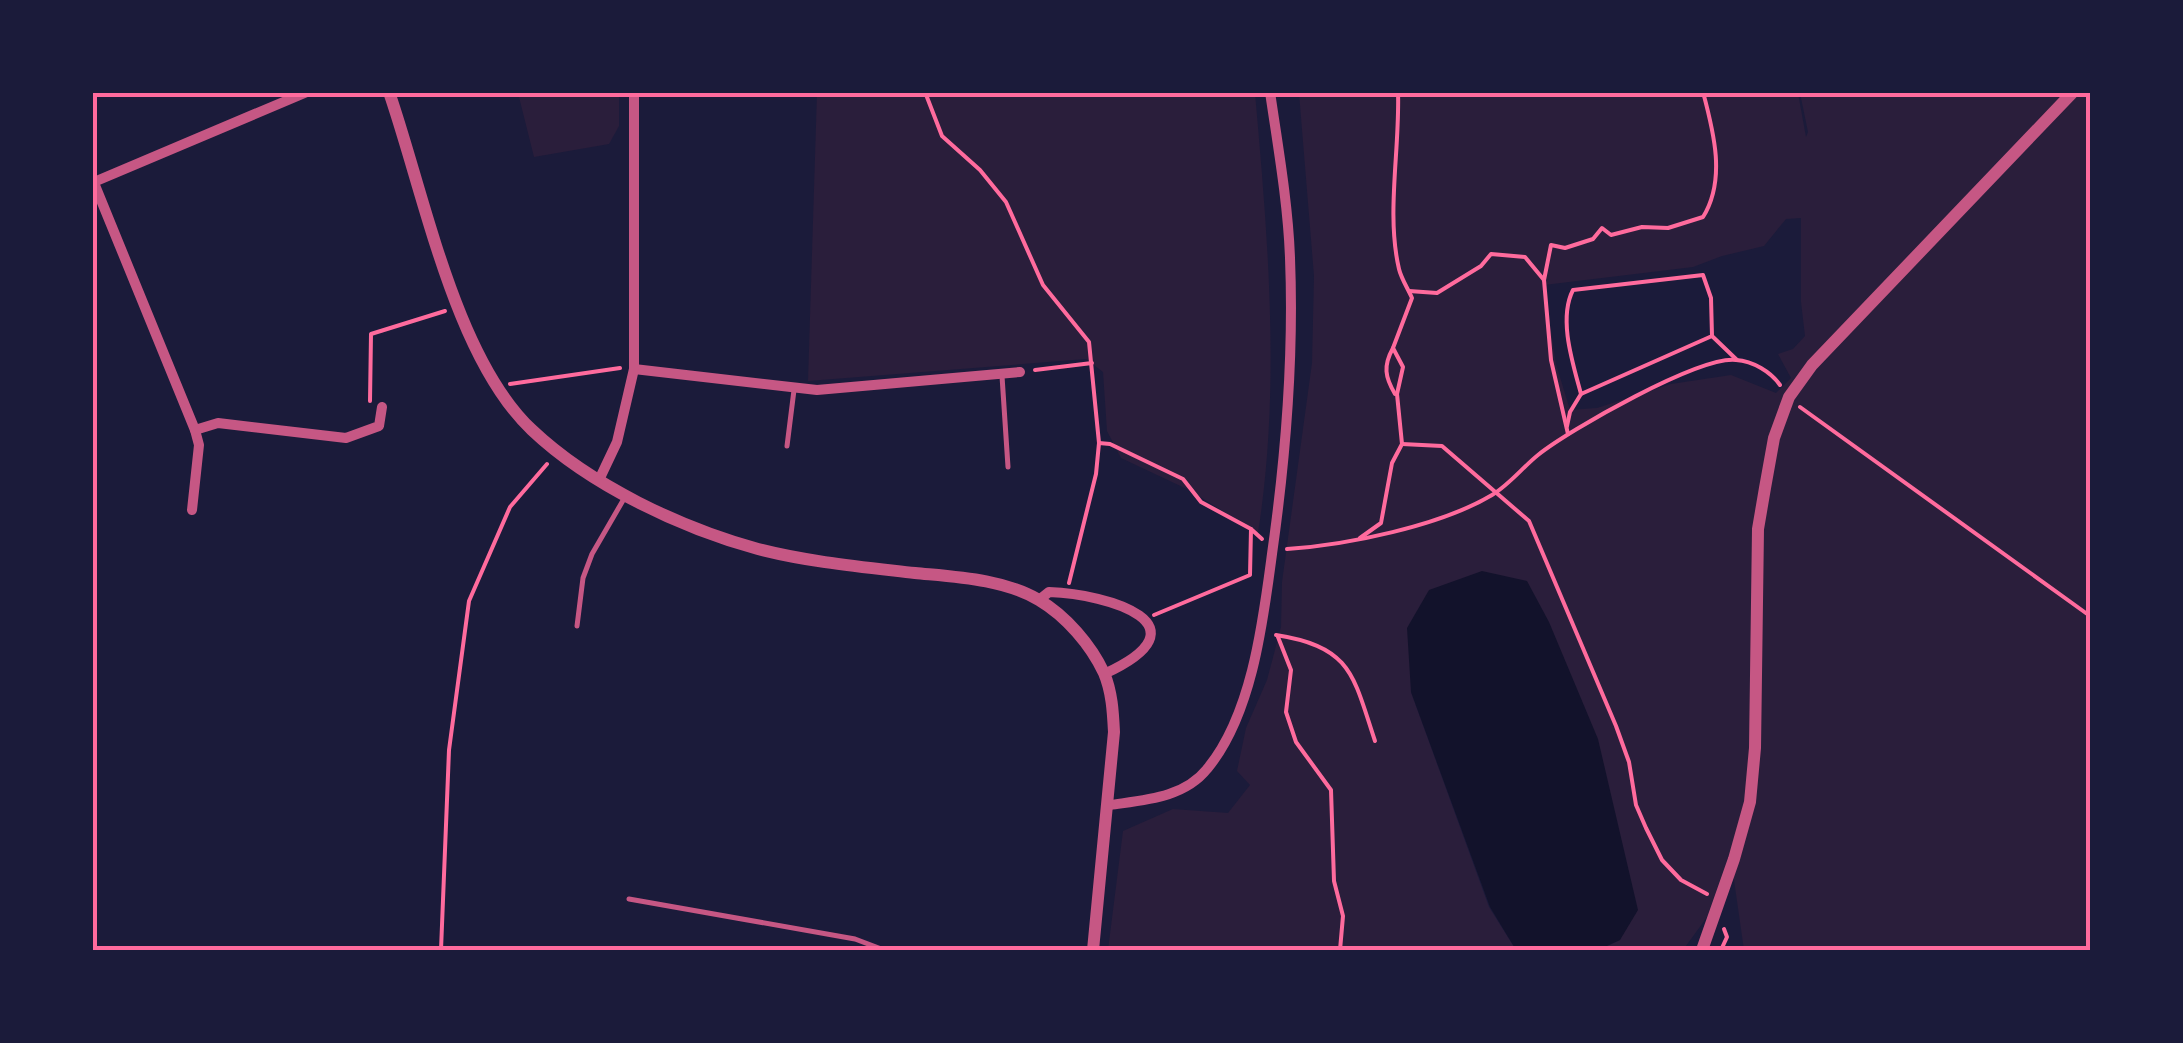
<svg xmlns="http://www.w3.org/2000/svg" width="2183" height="1043" font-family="Poppins,sans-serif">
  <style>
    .green { fill: #2a1e3b; fill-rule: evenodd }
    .water { fill: #12122b }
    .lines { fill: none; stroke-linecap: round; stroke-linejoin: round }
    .path { stroke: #ff6b9d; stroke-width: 4 }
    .service { stroke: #c65784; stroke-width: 5 }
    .minor { stroke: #c65784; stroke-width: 10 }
    .tertiary { stroke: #c65784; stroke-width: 12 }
    .neatline { fill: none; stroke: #ff6b9d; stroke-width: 4 }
  </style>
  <rect width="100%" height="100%" fill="#1b1b3a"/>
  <!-- green -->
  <g class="green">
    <polygon points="518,93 619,93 619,126 609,144 534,157"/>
    <path d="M817 93H1255C1268 239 1281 387 1258 533L1189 490 1121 458 1107 431 1103 372 1086 359 808 381Z"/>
    <path d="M1299 93H1798L1806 137 1808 132 1800 93H2090V950H1744L1730 852 1707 917 1683 950H1598L1620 940 1411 692 1489 907 1516 950H1108L1123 831 1173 809 1228 813 1250 785 1237 771 1246 728 1267 680 1281 627 1282 582 1312 363 1314 276ZM1801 218V302L1805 336 1793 349 1778 354 1791 378 1776 393 1731 375 1671 384 1597 408 1570 410 1556 364 1544 285 1693 267 1722 256 1764 246 1786 219Z"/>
  </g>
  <!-- water -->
  <polygon class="water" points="1482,571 1527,581 1549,622 1598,739 1638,910 1620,940 1598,950 1516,950 1490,907 1411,692 1407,628 1429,590"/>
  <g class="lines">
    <!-- path -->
    <g class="path">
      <polyline points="925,92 942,136 980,170 1006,202 1043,285 1089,342 1099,443 1096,474 1069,583"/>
      <path d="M1544 280 1551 245 1565 248 1593 239 1602 228 1611 235 1642 227 1668 228 1703 217C1726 180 1714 133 1703 92"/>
      <polyline points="1409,291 1437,293 1481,266 1491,254 1525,257 1544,280 1551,360 1568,434"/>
      <path d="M1712 336 1581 394C1573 364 1558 319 1573 290L1703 275 1711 298 1712 336 1737 360"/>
      <path d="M1393 348C1383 366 1385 377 1395 394"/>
      <polyline points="1035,370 1092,363"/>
      <polyline points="510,384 620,368"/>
      <polyline points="370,401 371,334 445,311"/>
      <polyline points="1800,407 2090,616"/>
      <polyline points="1567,426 1570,412 1581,394"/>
      <polyline points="1099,443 1110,444 1183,479 1201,502 1251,529"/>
      <polyline points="1402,444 1442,446 1529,521 1616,726 1629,762 1636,805 1646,828 1662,860 1681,880 1707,894"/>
      <path d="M1360 538 1381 523 1392 463 1402 444 1397 394 1403 367 1393 348 1412 298C1408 289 1401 278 1399 269 1386 214 1400 149 1398 92"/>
      <path d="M1287 549C1347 545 1440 526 1492 495 1509 485 1523 467 1538 455 1569 430 1699 356 1736 360 1753 361 1771 372 1780 385"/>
      <polyline points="1154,615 1250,575 1251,529 1262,539"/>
      <path d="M1276 635C1352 647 1353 675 1375 741"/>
      <polyline points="1278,637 1291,670 1286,712 1296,742 1331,790 1334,881 1343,916 1340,950"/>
      <polyline points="441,950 449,750 469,601 510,507 547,464"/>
      <polyline points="1721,950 1727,937 1724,929"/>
    </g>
    <!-- service -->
    <g class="service">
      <polyline points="1002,376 1008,467"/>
      <polyline points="787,446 794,390"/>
      <polyline points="577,626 583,578 592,554 625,497"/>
      <polyline points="629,899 855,939 884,950"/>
    </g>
    <!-- minor -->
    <g class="minor">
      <polyline points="92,178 195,430 199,445 192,510"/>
      <polyline points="94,182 307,92"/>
      <polyline points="634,369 817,390 1020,372"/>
      <polyline points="195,430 218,423 346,438 379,426 382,407"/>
      <polyline points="599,480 617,442 634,369 634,92"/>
      <path d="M1039 600 1049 592C1109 594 1211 625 1104 674"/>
      <path d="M1110 805C1144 800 1184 798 1207 769 1252 715 1263 622 1272 554 1286 455 1294 358 1290 258 1288 203 1278 147 1270 92"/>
    </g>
    <!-- tertiary -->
    <g class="tertiary">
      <path d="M389 92C424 193 455 358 532 430 590 485 681 528 758 549 808 562 863 567 915 573 956 577 1003 579 1039 600 1066 616 1091 645 1104 673 1112 692 1113 712 1114 732L1093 950"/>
      <polyline points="1702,950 1734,859 1750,802 1755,748 1758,529 1765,488 1774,438 1789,397 1812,365 2073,92"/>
    </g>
  </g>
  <!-- border -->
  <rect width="2183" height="1043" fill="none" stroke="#1b1b3a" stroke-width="190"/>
  <rect x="95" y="95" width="1993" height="853" class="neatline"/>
</svg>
